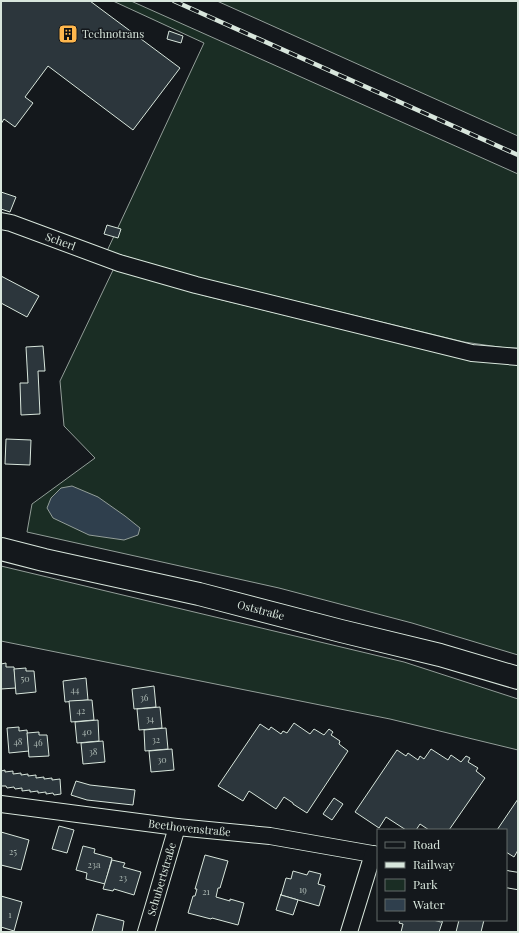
<svg xmlns="http://www.w3.org/2000/svg" width="519" height="933" font-family="'Playfair Display',serif">
  <style>
    .green { fill: #1a2d24; stroke: #939e99 }
    .water { fill: #2f3f4d; stroke: #939e99 }
    .building { fill: #2c363c; stroke: #d8e6dc }
    .lines { fill: none; stroke-linecap: round; stroke-linejoin: round }
    .street-casing { stroke: #d8e6dc; stroke-width: 18 }
    .primary-casing { stroke: #d8e6dc; stroke-width: 24 }
    .street { stroke: #14181c; stroke-width: 16 }
    .primary { stroke: #14181c; stroke-width: 22 }
    .rail-casing { stroke: #d8e6dc; stroke-width: 4.5 }
    .rail { stroke: #14181c; stroke-width: 3; stroke-dasharray: 9; stroke-linecap: butt }
    .labels { text-anchor: middle; stroke-width: 3; stroke-linejoin: round; paint-order: stroke }
    .number-label { font-size: 9px; fill: #adbab4 }
    .poi-label { font-size: 11px; fill: #d8e6dc; stroke: #14181c; text-anchor: start }
    .street-label { font-size: 11px; fill: #d8e6dc; stroke: #14181c }
  </style>
  <rect width="100%" height="100%" fill="#14181c"/>
  <!-- green -->
  <g class="green">
    <polygon points="113,1 131,1 518,174 518,348 506,348 464,342 200,278 107,251 204,43"/>
    <polygon points="217,1 518,1 518,136"/>
    <polygon points="114,268 206,296 375,337 518,364 518,655 412,623 279,588 27,532 32,504 95,458 64,426 60,381"/>
    <polygon points="1,566 404,662 518,699 518,750 390,719 1,641"/>
  </g>
  <!-- water -->
  <polygon class="water" points="72,486 98,497 125,516 140,528 138,535 124,540 89,535 53,518 47,508 51,498 61,488"/>
  <!-- building -->
  <g class="building">
    <polygon points="1,1 90,1 180,68 133,130 48,66 25,97 33,103 15,127 4,119 1,124"/>
    <polygon points="169,31 183,36 181,43 167,39"/>
    <polygon points="1,192 16,197 10,212 1,209"/>
    <polygon points="107,225 121,229 118,238 104,234"/>
    <polygon points="1,276 39,296 27,317 1,303"/>
    <polygon points="43,346 45,371 38,371 40,414 21,415 20,383 28,383 26,347"/>
    <polygon points="6,439 31,440 30,465 5,464"/>
    <polygon points="6,663 6,667 14,667 16,688 1,689 1,664"/>
    <polygon points="26,668 26,671 34,671 36,692 16,694 14,669"/>
    <polygon points="86,678 88,700 65,702 63,681"/>
    <polygon points="154,686 156,707 134,709 132,689"/>
    <polygon points="87,700 92,700 94,720 71,722 69,701"/>
    <polygon points="160,707 162,728 139,730 137,709"/>
    <polygon points="98,720 99,741 77,743 75,722"/>
    <polygon points="294,723 310,734 314,729 324,735 329,729 333,732 331,735 340,741 339,744 348,751 307,813 293,804 293,803 284,797 276,809 249,791 243,801 218,786 260,724 269,730 271,727 281,734 283,731 287,733"/>
    <polygon points="19,727 19,731 27,730 29,751 9,753 7,728"/>
    <polygon points="166,728 168,749 145,751 144,730"/>
    <polygon points="39,732 39,735 47,735 49,756 29,757 27,733"/>
    <polygon points="103,741 105,762 83,764 81,743"/>
    <polygon points="172,749 174,770 151,772 149,751"/>
    <polygon points="431,749 448,760 451,755 461,762 466,756 470,758 468,762 478,768 476,771 485,778 449,830 429,830 420,824 416,830 406,830 386,817 379,828 355,812 397,750 406,756 408,753 418,760 420,756 424,759"/>
    <polygon points="5,770 5,772 13,771 13,774 21,773 21,775 28,774 28,776 36,775 36,778 44,777 44,779 52,778 52,780 60,779 61,794 54,795 53,793 46,794 46,792 38,793 38,791 30,792 30,790 22,791 22,788 15,789 14,787 7,788 6,786 1,786 1,771"/>
    <polygon points="76,781 90,785 135,790 133,805 87,800 71,795"/>
    <polygon points="334,798 343,804 332,820 323,814"/>
    <polygon points="518,799 518,850 514,857 506,852 506,830 497,830"/>
    <polygon points="59,826 74,830 67,853 52,849"/>
    <polygon points="1,832 29,840 21,870 1,865"/>
    <polygon points="83,846 95,849 94,853 112,858 105,884 86,879 87,873 76,870"/>
    <polygon points="205,855 228,861 220,888 218,888 216,897 230,901 230,899 244,903 238,925 212,918 211,919 188,913 193,896 195,896 197,889 195,889"/>
    <polygon points="112,860 125,863 123,867 141,872 134,895 114,889 113,891 103,889"/>
    <polygon points="293,871 307,875 309,871 321,874 318,884 325,886 319,906 281,895 286,878 291,879"/>
    <polygon points="281,894 281,895 298,900 293,915 276,910"/>
    <polygon points="1,896 22,902 14,931 1,927"/>
    <polygon points="97,914 124,921 122,932 92,932"/>
    <polygon points="400,920 433,920 441,922 443,920 439,932 401,932 403,924 399,923"/>
    <polygon points="459,920 484,920 481,932 456,932"/>
  </g>
  <g class="lines">
    <defs>
      <g id="street">
        <path id="s1" d="M1 221 11 223 119 263 196 285 472 353 518 357"/>
        <path id="s2" d="M1 804 177 827 270 836 378 855"/>
        <polyline points="506,879 518,881"/>
        <path id="s3" d="M146 932 177 827"/>
        <polyline points="349,932 373,854"/>
      </g>
      <g id="primary">
        <path id="s4" d="M1 549 44 560 199 594 341 631 440 655 518 678"/>
      </g>
    </defs>
    <!-- street casing -->
    <use href="#street" class="street-casing"/>
    <!-- primary casing -->
    <use href="#primary" class="primary-casing"/>
    <!-- street -->
    <use href="#street" class="street"/>
    <!-- primary -->
    <use href="#primary" class="primary"/>
    <defs>
      <polyline id="rail" points="174,1 518,155"/>
    </defs>
    <!-- rail casing -->
    <use href="#rail" class="rail-casing"/>
    <!-- rail -->
    <use href="#rail" class="rail"/>
  </g>
  <!-- icons -->
  <defs>
    <symbol id="building-square" viewBox="-11 -11 22 22"><rect x="-9" y="-9" width="18" height="18" rx="4" fill="#ffb74d" stroke="#14181c"/><path d="M-4-6H4V6H1V3H-1V6H-4ZM-2.5-4.3h1.7v1.8h-1.7ZM.8-4.3h1.7v1.8H.8ZM-2.5-1h1.7V.8h-1.7ZM.8-1h1.7V.8H.8Z" fill="#111"/></symbol>
  </defs>
  <g fill-rule="evenodd">
    <use href="#building-square" x="57" y="23" width="22" height="22"/>
  </g>
  <g class="labels">
    <!-- number labels -->
    <g class="number-label">
      <text x="25" y="682">50</text>
      <text x="75" y="693">44</text>
      <text x="144" y="701">36</text>
      <text x="81" y="714">42</text>
      <text x="150" y="722">34</text>
      <text x="87" y="735">40</text>
      <text x="156" y="743">32</text>
      <text x="18" y="745">48</text>
      <text x="38" y="746">46</text>
      <text x="93" y="755">38</text>
      <text x="162" y="763">30</text>
      <text x="13" y="855">25</text>
      <text x="94" y="868">23a</text>
      <text x="123" y="881">23</text>
      <text x="303" y="893">19</text>
      <text x="206" y="895">21</text>
      <text x="10" y="918">1</text>
    </g>
    <!-- poi labels -->
    <g class="poi-label">
      <text x="82" y="38">Technotrans</text>
    </g>
    <!-- street labels -->
    <g class="street-label">
      <text dy="4" stroke="none"><textPath href="#s1" startOffset="63">Scherl</textPath></text>
      <text dy="4" stroke="none"><textPath href="#s4" startOffset="267">Oststraße</textPath></text>
      <text dy="4" stroke="none"><textPath href="#s2" startOffset="190">Beethovenstraße</textPath></text>
      <text dy="4" stroke="none"><textPath href="#s3" startOffset="55">Schubertstraße</textPath></text>
    </g>
  </g>
  <!-- border -->
  <rect width="519" height="933" fill="none" stroke="#d8e6dc" stroke-width="4"/>
  <!-- legend -->
  <rect x="377" y="829" width="130" height="92" fill="#14181c" stroke="#626a69"/>
  <rect x="385" y="842" width="20" height="6" fill="#14181c" stroke="#626a69"/>
  <text x="413" y="849" font-size="12" fill="#d8e6dc">Road</text>
  <rect x="385" y="862" width="20" height="6" fill="#d8e6dc" stroke="#626a69"/>
  <text x="413" y="869" font-size="12" fill="#d8e6dc">Railway</text>
  <rect x="385" y="879" width="20" height="12" fill="#1a2d24" stroke="#626a69"/>
  <text x="413" y="889" font-size="12" fill="#d8e6dc">Park</text>
  <rect x="385" y="899" width="20" height="12" fill="#2f3f4d" stroke="#626a69"/>
  <text x="413" y="909" font-size="12" fill="#d8e6dc">Water</text>
</svg>
